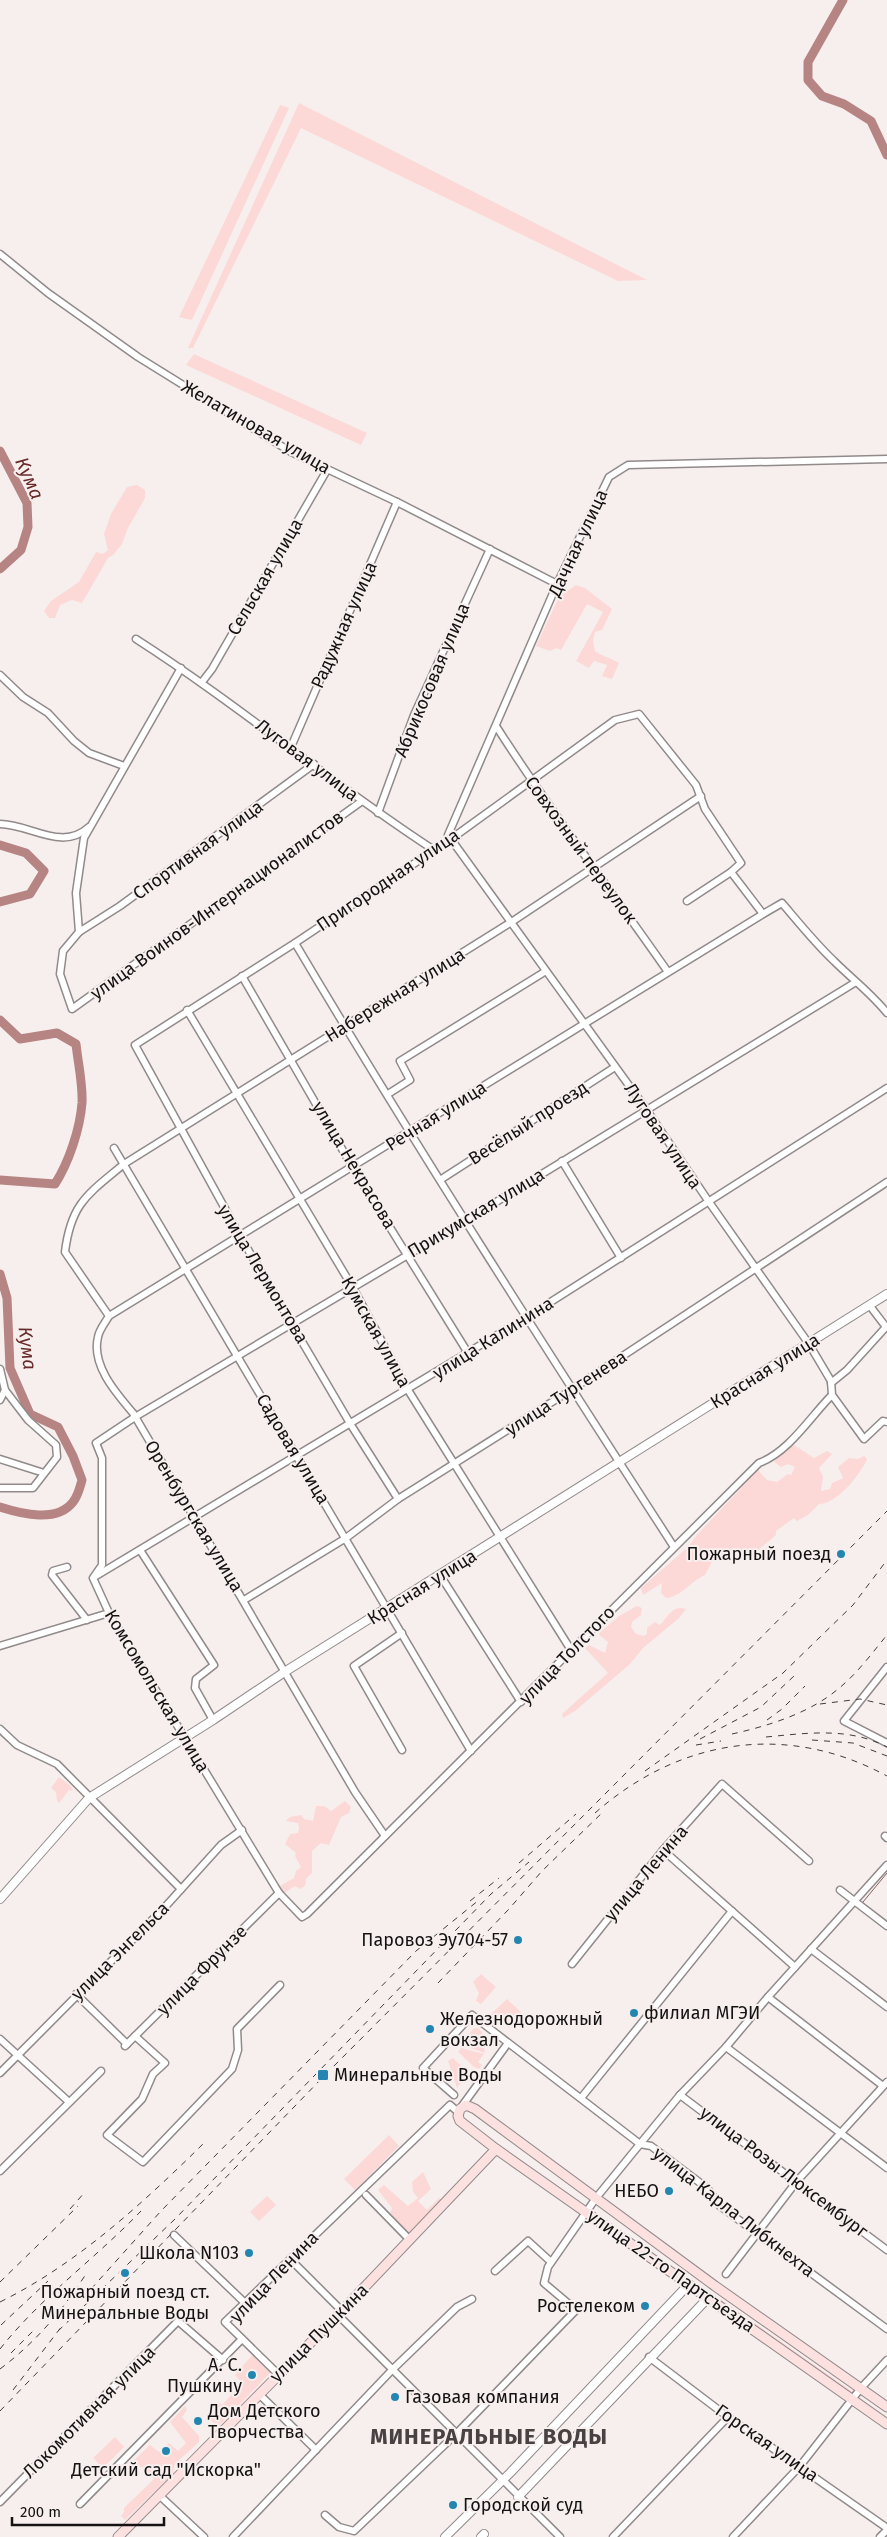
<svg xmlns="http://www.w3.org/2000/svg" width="887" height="2537" font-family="'Fira Sans',sans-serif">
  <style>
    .green { fill: #fcd9d7 }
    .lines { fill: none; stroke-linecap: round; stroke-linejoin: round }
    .stream { stroke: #856261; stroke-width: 1 }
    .river { stroke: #b68583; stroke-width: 9 }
    .minor-casing { stroke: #918a8a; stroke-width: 9 }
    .tertiary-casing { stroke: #918a8a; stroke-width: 10 }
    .secondary-casing { stroke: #918a8a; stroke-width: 11 }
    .minor { stroke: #fff; stroke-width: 6 }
    .tertiary { stroke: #fff; stroke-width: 8 }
    .secondary { stroke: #fce1e0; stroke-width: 9 }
    .rail { stroke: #3f3c3c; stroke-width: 1; stroke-dasharray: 6 6; stroke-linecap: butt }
    .poi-dot { fill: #2386b1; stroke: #f7efee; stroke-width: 2 }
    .labels { text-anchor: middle; stroke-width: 4; stroke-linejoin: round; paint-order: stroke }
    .street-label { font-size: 18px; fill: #141212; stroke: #f7efee }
    .poi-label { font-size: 18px; fill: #141212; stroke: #f7efee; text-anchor: end }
    .water-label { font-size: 19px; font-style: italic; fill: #682a2a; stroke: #f7efee }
    .district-label { font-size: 22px; font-weight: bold; letter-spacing: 1px; fill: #494242; stroke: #f7efee }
  </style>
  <rect width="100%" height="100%" fill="#f7efee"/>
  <!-- green -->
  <g class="green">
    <polygon points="299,103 647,280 618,281 301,128 193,348 188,348"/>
    <polygon points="280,105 289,108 192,320 179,317"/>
    <polygon points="194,354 367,433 361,445 186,365"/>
    <polygon points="137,485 145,490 145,498 128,528 122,544 113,555 108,558 82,603 72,600 60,605 55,618 49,618 44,611 51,601 79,582 96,552 103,554 108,550 104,534 111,514 127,487"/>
    <path d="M576 585 585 588 612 609 602 630 595 632 593 640 595 651C603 657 610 657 619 663L612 679 602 676 607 665 594 661 589 668 576 661 603 612 587 604 561 650 556 648 550 651 536 646 559 597Z"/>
    <path d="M794 1445 814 1458 827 1451 832 1454 819 1468 823 1477 821 1491 830 1489 832 1483 843 1478 838 1467 849 1458 858 1459 864 1456 867 1459C861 1474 837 1504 819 1504L808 1515 797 1521 794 1518 776 1531V1535L758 1550 750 1553 707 1552V1557L713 1560 705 1575C691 1581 681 1597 666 1598L661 1593 662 1583 643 1595 641 1588 688 1547 696 1536 758 1470 767 1480 777 1482 788 1474 791 1475 795 1467 788 1464 781 1467 774 1462 785 1449Z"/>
    <path d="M637 1606 642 1608 641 1615 632 1622 631 1627 636 1634 644 1636 647 1634V1628L655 1622 660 1625C668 1617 672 1604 686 1609L679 1618 643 1648 630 1664 575 1711 563 1718 562 1714 608 1673 585 1648 589 1645 605 1653 608 1642 599 1635 600 1632 619 1616Z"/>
    <polygon points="59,1777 71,1786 73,1791 69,1790 59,1803 57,1801 56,1792 51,1788"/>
    <polygon points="345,1801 351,1807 349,1813 341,1817 329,1845 321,1843 312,1851 312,1873 306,1879 305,1886 300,1889 295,1886 283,1894 280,1886 294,1878 296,1871 301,1867 295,1856 296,1853 285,1844 290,1834 298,1833 299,1827 298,1823 286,1821 290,1817 301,1815 304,1819 313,1821 316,1806 324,1806 331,1811"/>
    <polygon points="481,1974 496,1987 481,2004 476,2001 479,1993 473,1982"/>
    <polygon points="507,1999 521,2012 509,2028 491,2014"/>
    <polygon points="478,2028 482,2032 485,2053 462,2045 473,2029"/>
    <polygon points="461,2048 484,2054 478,2062 482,2065 479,2069 474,2067 458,2052"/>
    <polygon points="453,2058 473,2077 469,2081 464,2078 457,2088 448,2061"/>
    <polygon points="389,2135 399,2146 355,2190 344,2179"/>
    <polygon points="423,2172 431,2189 418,2201 427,2210 439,2198 445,2201 410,2238 389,2217 392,2208 378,2190 384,2185 408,2206 418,2198 413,2192 412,2182"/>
    <polygon points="267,2196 276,2205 259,2221 250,2212"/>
    <polygon points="719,2298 853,2392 849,2392 717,2301"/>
    <polygon points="252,2355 271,2372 218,2427 206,2415 219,2402 222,2405 242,2383 235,2375"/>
    <polygon points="185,2406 187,2410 182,2417 199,2436 199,2442 175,2464 172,2475 125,2520 121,2516 124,2512 124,2508 154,2479 144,2468 131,2463 150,2445 159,2452 169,2443 178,2451 186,2443 170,2422"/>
    <polygon points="115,2437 124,2447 103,2468 93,2458"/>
  </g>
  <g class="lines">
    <!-- stream -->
    <polyline class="stream" points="863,1902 887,1873"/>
    <!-- river -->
    <g class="river">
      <polyline points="843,0 808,62 808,80 822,96 844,104 871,121 887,155"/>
      <polyline points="0,451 27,503 28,527 21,550 0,569"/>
      <polyline points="0,845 26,853 44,871 30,894 0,902"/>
      <path d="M0 1020 20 1039 57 1033 76 1044C78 1063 83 1084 82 1103 80 1129 69 1162 55 1184L0 1180"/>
      <path d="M0 1274 7 1298 10 1368 30 1414 58 1427 73 1456 82 1480C80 1487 78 1496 73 1502 57 1523 22 1514 0 1507"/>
    </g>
    <defs>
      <g id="minor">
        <polyline points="0,254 48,293 138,357 291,452 397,502 557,584"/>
        <polyline points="887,459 628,465 609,477 557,584 448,835 646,1109 709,1202 809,1344 831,1381 832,1395 864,1439 883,1421 887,1422"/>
        <path d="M136 639C239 705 332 784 434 850"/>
        <polyline points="181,668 84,838 76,893 79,932 63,951 60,974 72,1009 362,801"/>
        <polyline points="0,675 23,697 48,713 74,741 89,753 124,766"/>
        <polyline points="202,682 212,669 327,470"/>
        <path d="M496 726C550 811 611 890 668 972"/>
        <polyline points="291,747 397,502"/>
        <polyline points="378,813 414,715 490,549"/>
        <path d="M0 824C30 824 62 852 89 827"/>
        <polyline points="687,901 731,872"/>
        <polyline points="79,932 120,906 314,764"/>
        <path d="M295 943C416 1147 545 1347 674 1547"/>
        <polyline points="242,976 353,1168 468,1353"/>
        <polyline points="187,1010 353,1288 408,1390 571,1650"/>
        <polyline points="388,1094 410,1080 400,1061 546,971"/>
        <polyline points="114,1148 471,1751"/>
        <polyline points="562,1161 621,1258"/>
        <polyline points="440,1180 615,1067"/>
        <polyline points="109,1316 763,914"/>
        <polyline points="0,1369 5,1390 28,1420 56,1445 57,1457 33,1488 0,1488"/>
        <polyline points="831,1383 847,1370 886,1327 870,1306"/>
        <path d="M832 1395C810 1417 789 1452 759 1463L307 1914 302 1917 279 1893 109 1613 93 1578 102 1565V1458L96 1443 135 1417 465 1221 856 982"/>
        <polyline points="0,1400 5,1390"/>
        <polyline points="0,1459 44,1473"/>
        <path d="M398 1499 351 1425 240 1236 135 1045 295 943 451 839 615 720 639 714 696 785 705 809 741 863 731 872 763 914 782 903C799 923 815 943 834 961 852 979 871 993 887 1013"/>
        <polyline points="140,1550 214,1665 196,1679 195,1688 213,1720"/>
        <polyline points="67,1567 53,1571 52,1575 87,1620"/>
        <polyline points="440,1575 521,1702"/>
        <polyline points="96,1576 527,1317 887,1088"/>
        <polyline points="244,1600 346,1538 398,1499 571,1390 887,1182"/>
        <polyline points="402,1633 354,1666 402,1750"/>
        <polyline points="0,1646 109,1613"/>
        <polyline points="887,1667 844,1721 887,1743"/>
        <polyline points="0,1729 17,1745 57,1764 181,1889"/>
        <path d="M385 1836 355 1792 133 1413C116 1393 91 1365 98 1337 99 1330 105 1323 109 1316L65 1252C71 1203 88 1194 124 1164L513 921 701 796"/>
        <polyline points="885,1836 887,1838"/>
        <polyline points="663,1850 795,1967"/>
        <polyline points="840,1890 887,1926"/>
        <polyline points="811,1949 887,2007"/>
        <polyline points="572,1964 663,1850 722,1784 809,1861"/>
        <polyline points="76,1994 127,2044"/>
        <polyline points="768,1997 883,2086"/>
        <polyline points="135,2036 165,2063 153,2074 142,2099 107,2135 143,2162 232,2069 238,2050 237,2029 280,1985"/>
        <polyline points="0,2039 69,2102"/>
        <polyline points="125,2046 279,1893"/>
        <polyline points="726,2047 887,2168"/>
        <polyline points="0,2073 165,1907 221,1845 242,1830"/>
        <polyline points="454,2095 423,2068 472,2015 640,2144 651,2146 707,2188 720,2206 887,2329"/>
        <polyline points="680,2095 887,2250"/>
        <polyline points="581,2098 732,1911"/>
        <polyline points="462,2106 508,2043"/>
        <polyline points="0,2171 101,2071"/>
        <polyline points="366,2195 410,2240"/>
        <polyline points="174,2235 245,2303"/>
        <polyline points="290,2259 342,2311"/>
        <polyline points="495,2271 528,2241 551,2262"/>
        <polyline points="726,2274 797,2181 887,2082"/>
        <polyline points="338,2315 560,2537"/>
        <polyline points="649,2357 728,2417 887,2528"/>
        <polyline points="278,2374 225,2322 450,2105 458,2112"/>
        <polyline points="259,2394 316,2450"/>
        <polyline points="159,2495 204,2537"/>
        <polyline points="0,2502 178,2321 223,2360"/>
        <polyline points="80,2504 242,2339"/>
        <polyline points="325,2515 339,2527 354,2531 457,2433 576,2310 544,2283 548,2267 596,2198 640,2144 680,2095 726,2047 768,1997 887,1865"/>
        <polyline points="233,2537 392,2370 457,2307 472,2299"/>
        <polyline points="613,2537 728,2417"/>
        <polyline points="733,2537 800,2466 861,2388 887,2360"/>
        <polyline points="880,2537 887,2530"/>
      </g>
      <g id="tertiary">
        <polyline points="0,1899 89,1798 213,1720 286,1671 887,1294"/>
        <polyline points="518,2497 708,2298"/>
        <polyline points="445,2537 510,2473 689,2284"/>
        <polyline points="481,2537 484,2534"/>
      </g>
      <g id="secondary">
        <polyline points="887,2407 715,2286 475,2109 466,2105 460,2109 458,2116 460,2121 496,2149 887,2424"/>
        <polyline points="118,2537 338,2315 496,2149"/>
      </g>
    </defs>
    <!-- minor casing -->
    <use href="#minor" class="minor-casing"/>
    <!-- tertiary casing -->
    <use href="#tertiary" class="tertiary-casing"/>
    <!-- secondary casing -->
    <use href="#secondary" class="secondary-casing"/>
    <!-- minor -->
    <use href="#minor" class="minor"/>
    <!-- tertiary -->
    <use href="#tertiary" class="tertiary"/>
    <!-- secondary -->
    <use href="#secondary" class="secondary"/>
    <!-- rail -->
    <g class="rail">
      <polyline points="820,1704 860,1699 887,1705"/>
      <polyline points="767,1720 782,1709 805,1686"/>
      <path d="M732 1734C768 1726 810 1713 838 1689 857 1674 872 1653 887 1635"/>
      <path d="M766 1737C808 1733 849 1727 887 1747"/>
      <polyline points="700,1739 761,1707 794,1676"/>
      <polyline points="812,1740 853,1743 887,1756"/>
      <polyline points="696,1745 721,1741"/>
      <polyline points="645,1771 783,1673 853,1605 887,1560"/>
      <path d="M595 1813C680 1738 787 1722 887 1776"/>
      <polyline points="519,1863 576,1814"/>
      <polyline points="470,1901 499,1878"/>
      <polyline points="438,1983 509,1909 542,1871 604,1811"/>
      <polyline points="70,2209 85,2192"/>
      <polyline points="0,2282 78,2206"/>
      <polyline points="91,2289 161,2211 416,1951 479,1900"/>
      <path d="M0 2302C77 2264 143 2203 204 2143"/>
      <polyline points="1,2325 48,2281"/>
      <polyline points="58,2331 175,2219 491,1894 529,1862"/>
      <path d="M0 2349C41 2297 95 2259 141 2211"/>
      <polyline points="11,2353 34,2330"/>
      <path d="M0 2369C36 2342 62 2311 86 2274"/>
      <polyline points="13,2390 62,2326"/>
      <polyline points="0,2411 324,2076 887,1511"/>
    </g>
  </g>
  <!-- markers -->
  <g class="poi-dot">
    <circle cx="841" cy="1554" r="5"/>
    <circle cx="518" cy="1940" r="5"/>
    <circle cx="634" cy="2013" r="5"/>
    <circle cx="430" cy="2029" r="5"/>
    <rect x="317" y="2069" width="12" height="12" rx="2.5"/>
    <circle cx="669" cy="2191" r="5"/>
    <circle cx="249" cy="2253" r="5"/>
    <circle cx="125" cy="2273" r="5"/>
    <circle cx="645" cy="2306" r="5"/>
    <circle cx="252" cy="2375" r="5"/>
    <circle cx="395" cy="2397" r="5"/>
    <circle cx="198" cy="2421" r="5"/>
    <circle cx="166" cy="2451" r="5"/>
    <circle cx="453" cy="2505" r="5"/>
  </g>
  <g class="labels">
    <!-- street labels -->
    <g class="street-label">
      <text transform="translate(256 427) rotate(30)" y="6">Желатиновая улица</text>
      <text transform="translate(578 543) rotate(-65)" y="6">Дачная улица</text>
      <text transform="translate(265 577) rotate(-60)" y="6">Сельская улица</text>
      <text transform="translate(344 625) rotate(-66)" y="6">Радужная улица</text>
      <text transform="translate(432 680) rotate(-67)" y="6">Абрикосовая улица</text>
      <text transform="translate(307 760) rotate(37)" y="6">Луговая улица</text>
      <text transform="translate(198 850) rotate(-36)" y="6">Спортивная улица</text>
      <text transform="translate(581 850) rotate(54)" y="6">Совхозный переулок</text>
      <text transform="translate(388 880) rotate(-34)" y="6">Пригородная улица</text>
      <text transform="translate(217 905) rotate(-36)" y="6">улица Воинов-Интернационалистов</text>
      <text transform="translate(395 995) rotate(-32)" y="6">Набережная улица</text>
      <text transform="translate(436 1116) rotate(-32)" y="6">Речная улица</text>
      <text transform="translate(528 1123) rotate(-33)" y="6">Весёлый проезд</text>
      <text transform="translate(663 1136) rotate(56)" y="6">Луговая улица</text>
      <text transform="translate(354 1165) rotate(59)" y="6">улица Некрасова</text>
      <text transform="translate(476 1213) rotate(-31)" y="6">Прикумская улица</text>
      <text transform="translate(263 1274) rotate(59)" y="6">улица Лермонтова</text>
      <text transform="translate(376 1332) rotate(61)" y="6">Кумская улица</text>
      <text transform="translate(493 1338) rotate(-32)" y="6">улица Калинина</text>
      <text transform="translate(765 1371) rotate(-32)" y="6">Красная улица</text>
      <text transform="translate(566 1393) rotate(-33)" y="6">улица Тургенева</text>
      <text transform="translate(293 1449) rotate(59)" y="6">Садовая улица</text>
      <text transform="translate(194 1516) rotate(59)" y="6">Оренбургская улица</text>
      <text transform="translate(422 1587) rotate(-32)" y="6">Красная улица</text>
      <text transform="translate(567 1655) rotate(-46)" y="6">улица Толстого</text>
      <text transform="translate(157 1691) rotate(59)" y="6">Комсомольская улица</text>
      <text transform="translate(646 1873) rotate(-50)" y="6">улица Ленина</text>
      <text transform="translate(120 1951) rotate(-45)" y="6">улица Энгельса</text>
      <text transform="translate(202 1970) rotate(-45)" y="6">улица Фрунзе</text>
      <text transform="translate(784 2172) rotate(37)" y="6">улица Розы Люксембург</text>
      <text transform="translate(734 2212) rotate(38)" y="6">улица Карла Либкнехта</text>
      <text transform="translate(671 2271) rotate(35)" y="6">улица 22-го Партсъезда</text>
      <text transform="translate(274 2277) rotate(-46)" y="6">улица Ленина</text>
      <text transform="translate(319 2333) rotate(-45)" y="6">улица Пушкина</text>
      <text transform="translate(89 2412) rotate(-45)" y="6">Локомотивная улица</text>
      <text transform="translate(767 2443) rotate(35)" y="6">Горская улица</text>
    </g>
    <!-- poi labels -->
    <g class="poi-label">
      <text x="831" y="1560">Пожарный поезд</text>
      <text x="508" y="1946">Паровоз Эу704-57</text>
      <text x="644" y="2019" text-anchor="start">филиал МГЭИ</text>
      <text x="440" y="2025" text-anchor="start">Железнодорожный<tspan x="440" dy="21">вокзал</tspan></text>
      <text x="334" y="2081" text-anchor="start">Минеральные Воды</text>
      <text x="659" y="2197">НЕБО</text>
      <text x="239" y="2259">Школа N103</text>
      <text x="125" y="2298" text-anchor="middle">Пожарный поезд ст.<tspan x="125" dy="21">Минеральные Воды</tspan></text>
      <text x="635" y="2312">Ростелеком</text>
      <text x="242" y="2371">А. С.<tspan x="242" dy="21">Пушкину</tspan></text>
      <text x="405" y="2403" text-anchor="start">Газовая компания</text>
      <text x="208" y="2417" text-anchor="start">Дом Детского<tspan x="208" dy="21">Творчества</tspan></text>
      <text x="166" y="2476" text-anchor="middle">Детский сад "Искорка"</text>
      <text x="463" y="2511" text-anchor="start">Городской суд</text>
    </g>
    <!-- water labels -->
    <g class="water-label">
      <text transform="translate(30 478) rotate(66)" y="7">Кума</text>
      <text transform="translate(28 1348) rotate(83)" y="7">Кума</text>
    </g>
    <!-- district labels -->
    <g class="district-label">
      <text x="489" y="2444">МИНЕРАЛЬНЫЕ ВОДЫ</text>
    </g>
  </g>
  <!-- scale -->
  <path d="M12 2517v8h152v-8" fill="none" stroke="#141212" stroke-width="2.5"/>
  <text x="20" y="2517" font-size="15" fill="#141212" stroke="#f7efee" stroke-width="4" paint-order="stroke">200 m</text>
</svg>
